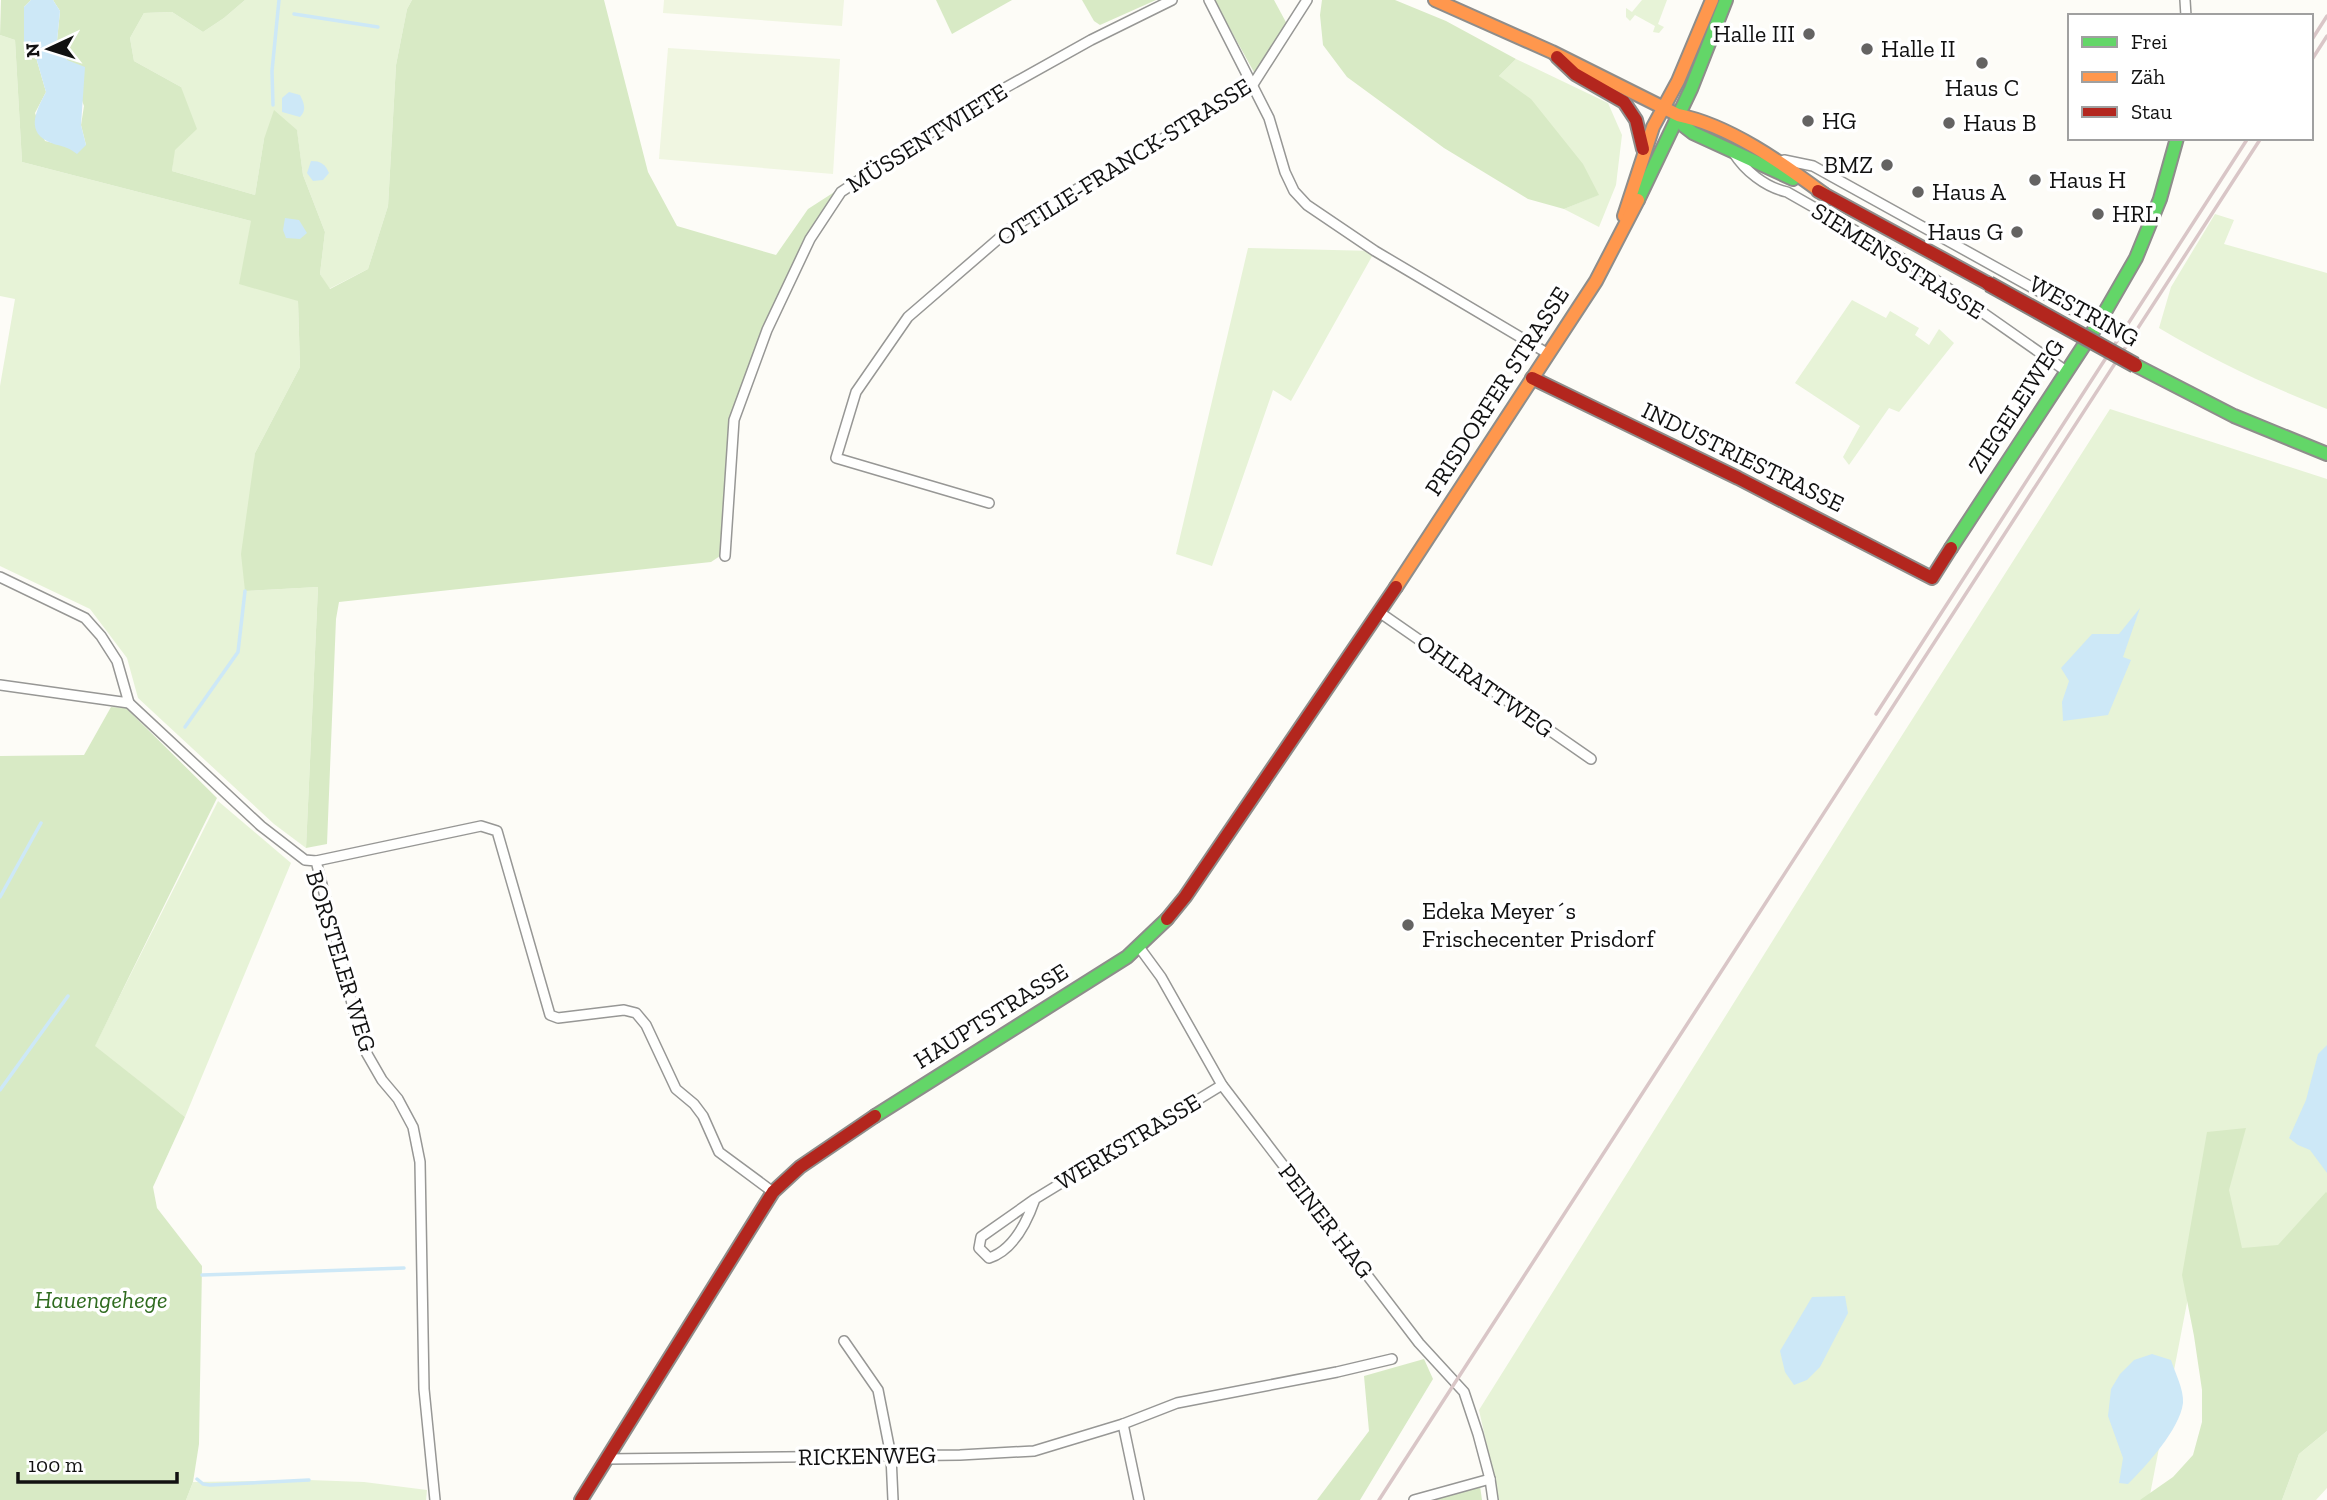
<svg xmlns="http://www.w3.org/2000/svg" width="2327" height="1500" font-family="'Zilla Slab',serif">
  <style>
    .green { fill: #e7f3d7 }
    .forest { fill: #d8eac5 }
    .pitch { fill: #f0f6e1 }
    .water { fill: #cde8f7 }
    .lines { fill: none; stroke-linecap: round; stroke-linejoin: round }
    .stream { stroke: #cde8f7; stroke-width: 3.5 }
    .street-casing { stroke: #979795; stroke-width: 12 }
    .fast-casing { stroke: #8e8d8b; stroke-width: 16 }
    .slow-casing { stroke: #8e8d8b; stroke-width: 16 }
    .jam-casing { stroke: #8e8d8b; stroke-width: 16 }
    .street { stroke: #fffffe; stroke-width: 9 }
    .fast { stroke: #63d668; stroke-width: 12 }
    .slow { stroke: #ff974d; stroke-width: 12 }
    .jam { stroke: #b3261e; stroke-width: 12 }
    .rail { stroke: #d9c6c7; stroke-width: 3.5 }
    .jam-bridge-casing { stroke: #858482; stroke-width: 18; stroke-linecap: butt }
    .jam-bridge { stroke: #b3261e; stroke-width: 14 }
    .poi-dot { fill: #646362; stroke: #fff; stroke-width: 2.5 }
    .labels { text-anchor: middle; stroke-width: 7; stroke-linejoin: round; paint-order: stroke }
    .poi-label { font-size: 24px; fill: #111; stroke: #fff; text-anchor: start }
    .street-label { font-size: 24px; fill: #111; stroke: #fff }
    .park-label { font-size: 24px; font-style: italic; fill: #2f6b1f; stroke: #fff }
  </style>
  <rect width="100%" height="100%" fill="#fdfcf7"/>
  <!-- green -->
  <g class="green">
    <polygon points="245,0 412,0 407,9 396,65 388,206 368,269 329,289 320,274 325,232 303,175 297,131 264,139 255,195 172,171 181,87 134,61 130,38 144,13 172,12 203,32 224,18"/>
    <polygon points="1642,0 1667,0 1658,24 1664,27 1659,33 1653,32 1655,26 1635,15 1630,21 1626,17 1626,8 1632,12"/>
    <polygon points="0,35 15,40 22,162 251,221 298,301 300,367 255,453 245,591 318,587 306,848 274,824 138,698 127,658 90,609 0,566 0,386 15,299 0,296"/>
    <polygon points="1516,59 1608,103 1622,135 1616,185 1599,227 1564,209 1598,195 1499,76"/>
    <path d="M2215 214 2234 220 2224 244 2327 273V409C2268 386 2213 360 2159 328L2171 287Z"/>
    <polygon points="1248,248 1375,251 1291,401 1273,390 1212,566 1176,554"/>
    <polygon points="1852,300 1886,318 1890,311 1919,328 1915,335 1929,345 1939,329 1954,343 1899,412 1889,408 1849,465 1843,457 1860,426 1795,383"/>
    <polygon points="2110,409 2327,479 2327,1268 2197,1251 2149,1500 1499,1500 1479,1410 1857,806"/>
    <polygon points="218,801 291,863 185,1117 94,1047"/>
    <polygon points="2327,1431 2327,1488 2316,1500 2282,1500 2299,1454"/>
    <polygon points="309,1480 364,1482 427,1490 426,1500 186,1500 193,1482"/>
  </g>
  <!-- forest -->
  <g class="forest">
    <polygon points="1,0 31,0 24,7 24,43 33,47 46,92 35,113 45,141 66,146 86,145 81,125 84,106 67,60 57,41 60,11 53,0 245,0 224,18 203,32 172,12 144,13 130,38 134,61 181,87 197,129 175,150 172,171 255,195 264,139 274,110 297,130 303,175 325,232 320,274 330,289 368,269 388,206 396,65 407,9 412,0 604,0 648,172 677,226 776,255 808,209 839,189 807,238 731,419 720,556 711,562 339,602 336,619 327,844 306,848 318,587 245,591 241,554 255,453 300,367 298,301 239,284 251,221 22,162 15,40 0,35"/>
    <polygon points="936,0 1012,0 952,34"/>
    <polygon points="1082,0 1156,0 1100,25 1094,21"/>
    <polygon points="1214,0 1274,0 1288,26 1255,74"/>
    <polygon points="1322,0 1395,0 1446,21 1516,59 1499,76 1531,99 1583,164 1599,195 1564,209 1528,199 1444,148 1347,77 1323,45 1320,15"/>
    <polygon points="111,707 126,708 217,798 95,1046 185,1117 153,1187 157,1208 202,1266 199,1444 193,1482 186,1500 0,1500 0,756 84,755"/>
    <polygon points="2246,1128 2229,1190 2242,1248 2278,1245 2326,1192 2327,1193 2327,1431 2299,1454 2282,1500 2140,1500 2173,1477 2193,1455 2202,1422 2202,1390 2194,1336 2182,1275 2207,1132"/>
    <polygon points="1424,1359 1433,1379 1360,1500 1317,1500 1369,1431 1364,1376"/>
    <polygon points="1480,1486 1482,1500 1434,1500"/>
  </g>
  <!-- pitch -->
  <g class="pitch">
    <polygon points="664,0 844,0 842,26 663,13"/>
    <polygon points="668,48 840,59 833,174 659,159"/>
  </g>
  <!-- water -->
  <g class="water">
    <path d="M31 0H53L60 11 57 41 67 60 85 67 81 125 86 145 77 154C64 144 58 147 47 141 25 130 38 107 46 92L33 47 24 43V7Z"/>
    <path d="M289 92 300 95C304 103 307 110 300 117L282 112V98Z"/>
    <path d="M311 161C321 161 325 164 329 173L323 180 313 181 307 173Z"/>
    <polygon points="285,218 299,220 307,233 300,239 286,238 283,230"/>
    <polygon points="2140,608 2123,657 2131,660 2108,715 2063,721 2062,702 2069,681 2061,668 2092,634 2119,634"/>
    <polygon points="2327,1045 2327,1173 2310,1150 2298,1145 2289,1138 2306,1100 2318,1054"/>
    <polygon points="1845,1296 1848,1313 1820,1367 1807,1380 1794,1385 1785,1372 1780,1351 1812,1297"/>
    <path d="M2152 1354 2171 1360C2175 1373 2184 1389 2183 1403 2180 1429 2146 1466 2128 1484L2119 1483 2123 1458 2108 1416 2111 1389 2120 1374 2134 1360Z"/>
  </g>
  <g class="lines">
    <!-- stream -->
    <g class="stream">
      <polyline points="294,14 378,27"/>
      <polyline points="273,105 272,71 279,0"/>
      <polyline points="185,727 238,652 245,591"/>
      <polyline points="0,897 41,823"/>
      <polyline points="0,1090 68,996"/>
      <polyline points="202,1275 404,1268"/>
      <polyline points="197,1479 203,1484 210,1485 309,1480"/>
    </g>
    <defs>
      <g id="street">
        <polyline points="1209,0 1269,118 1285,172 1294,191 1307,205 1375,251 1547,353"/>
        <polyline points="2185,0 2186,16"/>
        <path d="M1733 152C1745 171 1765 187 1787 192L1882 246 1939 282 2066 371"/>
        <polyline points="1784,160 1813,166 2098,324"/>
        <polyline points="989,503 836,458 856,392 908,317 1011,228 1252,86 1307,0"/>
        <polyline points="725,556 734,420 767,330 810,239 841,192 962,112 1091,40 1172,0"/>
        <polyline points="0,577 85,618 101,636 117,661 129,703 0,685"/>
        <polyline points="1379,612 1591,759"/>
        <polyline points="129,703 261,826 305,860 316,861 363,1047 382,1080 398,1099 413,1127 420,1162 424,1389 435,1500"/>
        <polyline points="316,861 481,826 497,831 550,1015 558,1018 624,1010 636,1013 646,1025 676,1089 694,1104 703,1116 719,1152 773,1192"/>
        <polyline points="1139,947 1161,977 1222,1085 1419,1343 1464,1392 1478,1434 1490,1479 1493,1500"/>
        <path d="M1035 1199C1027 1222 1014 1250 989 1258L979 1248 981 1237 1035 1199 1222 1085"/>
        <polyline points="844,1341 878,1390 891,1456 893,1500"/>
        <polyline points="1123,1424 1139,1500"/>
        <polyline points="606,1459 960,1455 1034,1451 1123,1424 1177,1403 1337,1372 1392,1359"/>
        <polyline points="1414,1500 1490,1479"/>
      </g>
      <g id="fast">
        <polyline points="1678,115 1684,126 1693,133 1793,179"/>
        <polyline points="1638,200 1691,89 1726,0"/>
        <polyline points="2135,365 2234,416 2327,454"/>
        <polyline points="1951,548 2098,324 2136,258 2160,199 2177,138"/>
        <polyline points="875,1116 1127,957 1167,919"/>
      </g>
      <g id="slow">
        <path d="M1435 0 1552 52 1678 115C1729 125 1782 163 1824 194"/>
        <polyline points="1624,216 1653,127 1678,81 1712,0"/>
        <polyline points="1396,587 1596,281 1638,200"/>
      </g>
      <g id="jam">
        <polyline points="1557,57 1575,74 1624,102 1636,120 1643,149"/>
        <polyline points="1818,191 1989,284"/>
        <polyline points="1532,378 1738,478 1932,578 1951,548"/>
        <polyline points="1167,919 1185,897 1396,587"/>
        <polyline points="581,1500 773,1192 800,1167 875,1116"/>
      </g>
    </defs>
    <!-- street casing -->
    <use href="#street" class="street-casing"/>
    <!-- fast casing -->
    <use href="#fast" class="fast-casing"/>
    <!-- slow casing -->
    <use href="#slow" class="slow-casing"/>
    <!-- jam casing -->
    <use href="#jam" class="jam-casing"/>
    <!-- street -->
    <use href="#street" class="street"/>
    <!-- fast -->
    <use href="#fast" class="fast"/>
    <!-- slow -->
    <use href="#slow" class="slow"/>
    <!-- jam -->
    <use href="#jam" class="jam"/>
    <!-- rail -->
    <g class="rail">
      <polyline points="2311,41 2327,16"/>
      <polyline points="2311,61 2327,36"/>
      <polyline points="1876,714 2248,138"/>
      <polyline points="1379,1500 2261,138"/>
    </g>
    <defs>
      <polyline id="jam-bridge" points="1989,284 2135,365"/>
    </defs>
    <!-- jam-bridge casing -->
    <use href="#jam-bridge" class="jam-bridge-casing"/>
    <!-- jam-bridge -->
    <use href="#jam-bridge" class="jam-bridge"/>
  </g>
  <!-- markers -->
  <g class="poi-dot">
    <circle cx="1809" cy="34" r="7"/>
    <circle cx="1867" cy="49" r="7"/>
    <circle cx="1982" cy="63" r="7"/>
    <circle cx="1808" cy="121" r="7"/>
    <circle cx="1949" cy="123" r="7"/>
    <circle cx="1887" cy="165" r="7"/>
    <circle cx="2035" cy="180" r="7"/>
    <circle cx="1918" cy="192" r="7"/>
    <circle cx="2098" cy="214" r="7"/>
    <circle cx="2017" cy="232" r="7"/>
    <circle cx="1408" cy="925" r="7"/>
  </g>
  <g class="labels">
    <!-- poi labels -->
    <g class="poi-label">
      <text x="1795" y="42" text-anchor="end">Halle III</text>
      <text x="1881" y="57">Halle II</text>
      <text x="1982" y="96" text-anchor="middle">Haus C</text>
      <text x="1822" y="129">HG</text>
      <text x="1963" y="131">Haus B</text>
      <text x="1873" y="173" text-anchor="end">BMZ</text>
      <text x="2049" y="188">Haus H</text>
      <text x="1932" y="200">Haus A</text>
      <text x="2112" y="222">HRL</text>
      <text x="2003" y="240" text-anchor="end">Haus G</text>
      <text x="1422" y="919">Edeka Meyer´s<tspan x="1422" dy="28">Frischecenter Prisdorf</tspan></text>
    </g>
    <!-- street labels -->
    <g class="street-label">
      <text transform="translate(927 138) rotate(-32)" y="8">MÜSSENTWIETE</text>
      <text transform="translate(1124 162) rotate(-32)" y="8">OTTILIE-FRANCK-STRASSE</text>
      <text transform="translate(1898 261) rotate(32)" y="8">SIEMENSSTRASSE</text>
      <text transform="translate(2084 311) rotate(29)" y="8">WESTRING</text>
      <text transform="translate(1497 391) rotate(-57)" y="8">PRISDORFER STRASSE</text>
      <text transform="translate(2016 406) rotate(-57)" y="8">ZIEGELEIWEG</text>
      <text transform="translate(1743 457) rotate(26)" y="8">INDUSTRIESTRASSE</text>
      <text transform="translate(1485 686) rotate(35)" y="8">OHLRATTWEG</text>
      <text transform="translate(341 961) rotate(73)" y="8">BORSTELER WEG</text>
      <text transform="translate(991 1016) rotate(-32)" y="8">HAUPTSTRASSE</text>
      <text transform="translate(1128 1142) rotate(-31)" y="8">WERKSTRASSE</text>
      <text transform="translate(1326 1221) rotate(52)" y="8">PEINER HAG</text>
      <text transform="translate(867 1456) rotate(-1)" y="8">RICKENWEG</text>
    </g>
    <!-- park labels -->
    <g class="park-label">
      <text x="101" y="1308">Hauengehege</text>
    </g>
  </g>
  <!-- legend -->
  <rect x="2068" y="14" width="245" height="126" fill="#ffffff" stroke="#a0a0a0" stroke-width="2"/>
  <rect x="2082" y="37" width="35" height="10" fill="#63d668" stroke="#a0a0a0" stroke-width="2"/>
  <text x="2131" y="49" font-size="21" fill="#111111">Frei</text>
  <rect x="2082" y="72" width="35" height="10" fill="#ff974d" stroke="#a0a0a0" stroke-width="2"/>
  <text x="2131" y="84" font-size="21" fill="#111111">Zäh</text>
  <rect x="2082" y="107" width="35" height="10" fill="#b3261e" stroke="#a0a0a0" stroke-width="2"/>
  <text x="2131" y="119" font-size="21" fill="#111111">Stau</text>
  <!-- north arrow -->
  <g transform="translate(49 49) rotate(266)" stroke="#ffffff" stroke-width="5" paint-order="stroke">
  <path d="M0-5L12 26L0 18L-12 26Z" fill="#111111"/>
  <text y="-10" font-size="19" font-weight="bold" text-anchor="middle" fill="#111111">N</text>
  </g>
  <!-- scale -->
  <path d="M18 1472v10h159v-10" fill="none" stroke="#111111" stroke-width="3.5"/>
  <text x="28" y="1472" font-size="21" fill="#111111" stroke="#ffffff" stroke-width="5" paint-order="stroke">100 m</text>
</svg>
